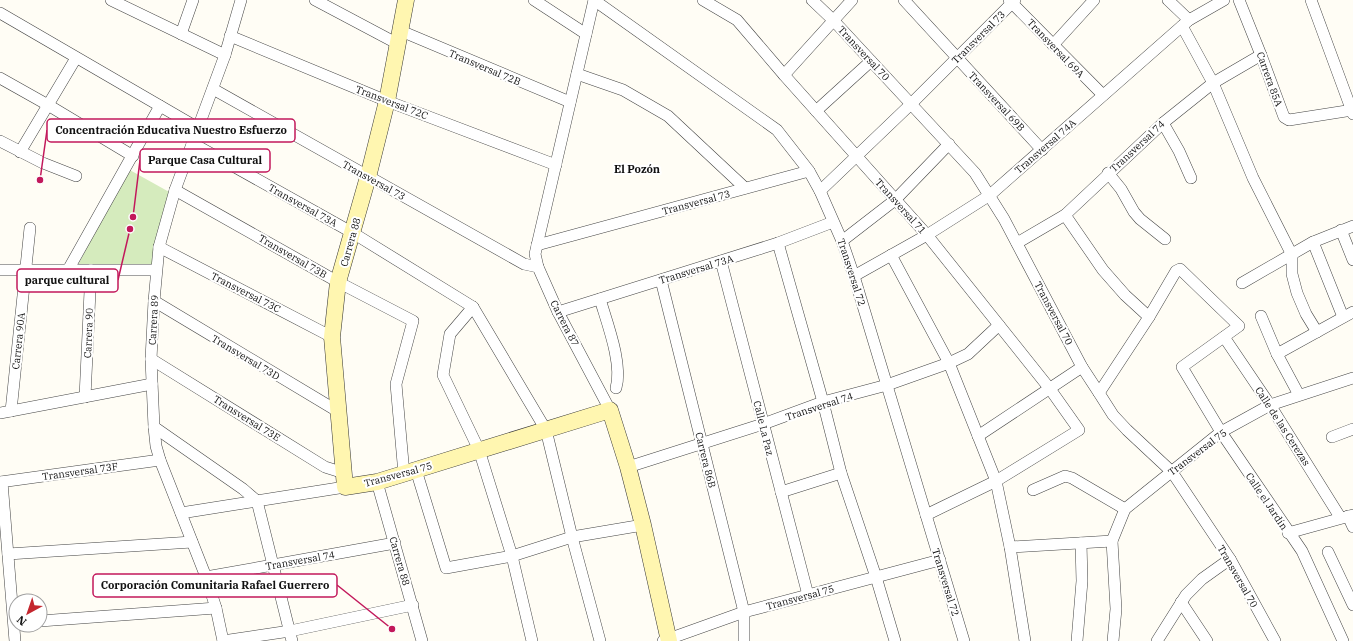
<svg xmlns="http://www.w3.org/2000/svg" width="1353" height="641" font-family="'IBM Plex Serif',serif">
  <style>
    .park { fill: #d5ebbd }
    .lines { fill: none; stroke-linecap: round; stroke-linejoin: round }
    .street-casing { stroke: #444; stroke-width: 12 }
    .secondary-casing { stroke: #333; stroke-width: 17 }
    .street { stroke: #fff; stroke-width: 11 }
    .secondary { stroke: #fff6b0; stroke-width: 16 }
    .labels { text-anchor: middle; stroke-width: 4; stroke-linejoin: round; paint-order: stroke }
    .street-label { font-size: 10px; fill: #111; stroke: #fff }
    .neighbourhood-label { font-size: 11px; font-weight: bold; fill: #111; stroke: #fff }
    .leader { fill: none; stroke: #c2185b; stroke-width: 1.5 }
    .callout-dot { fill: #c2185b; stroke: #fff; stroke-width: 1.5 }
    .callout { fill: #fff; stroke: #c2185b; stroke-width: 1.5 }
    .callout-label { font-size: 11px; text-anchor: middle; font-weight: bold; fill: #111 }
  </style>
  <rect width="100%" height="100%" fill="#fffdf5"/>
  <!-- park -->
  <polygon class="park" points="128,169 171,193 154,266 77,267"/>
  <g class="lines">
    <defs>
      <g id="street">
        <polyline points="111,0 225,55"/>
        <polyline points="315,0 398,44"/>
        <polyline points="534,0 586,34"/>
        <polyline points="594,0 777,130 809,171 820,191 842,241 854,276 964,641"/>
        <polyline points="594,0 535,254 538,267 558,312 610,410"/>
        <polyline points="703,0 737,20 784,75 927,235 1050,389 1079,430 996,481 926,515"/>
        <polyline points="812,0 833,20 975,173 1004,219 1082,367 1099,393 1113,415 1127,430 1172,472 1230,559 1275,641"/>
        <polyline points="904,0 1042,150"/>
        <polyline points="1009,0 1103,95"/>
        <polyline points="1168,0 1189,20"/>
        <polyline points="1239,0 1261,55 1284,117 1289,120 1353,110"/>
        <polyline points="1311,0 1353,114"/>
        <polyline points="0,13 198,128"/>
        <polyline points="1182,26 1213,83 1253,178 1292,255 1292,274 1297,293 1306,314 1317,332"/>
        <polyline points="401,31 570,102"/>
        <polyline points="181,34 193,0"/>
        <polyline points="230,36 387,101 556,165"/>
        <polyline points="1053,45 1094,0"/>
        <polyline points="577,74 623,90 668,116 745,188"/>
        <polyline points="784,75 852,0"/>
        <polyline points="0,78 48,105 133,156"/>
        <polyline points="213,89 524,264 538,267"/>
        <polyline points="816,111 871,61"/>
        <polyline points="1163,123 1179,151 1191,178"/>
        <polyline points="0,141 43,163 76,176"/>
        <polyline points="192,143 353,233 473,307 546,430 572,537 600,641"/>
        <polyline points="20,152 76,58"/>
        <polyline points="1108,173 1121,189 1134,212 1140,219 1165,239"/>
        <polyline points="175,190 338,282 413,321 396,384 404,474"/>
        <polyline points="820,191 911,104 1015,0"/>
        <polyline points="1065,215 1103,270 1125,295 1149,317"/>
        <polyline points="1341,230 1353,260"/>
        <polyline points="842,241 895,200 949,144"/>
        <polyline points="1313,242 1343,317"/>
        <polyline points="778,243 823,402 841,473 876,577 895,641"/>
        <polyline points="1017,243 1065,215 1163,123 1213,83 1261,55"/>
        <polyline points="537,245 809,171"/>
        <polyline points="159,247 332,337"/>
        <polyline points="891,255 949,363 996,481 1010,547 1025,641"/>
        <polyline points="721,261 808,595"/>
        <polyline points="0,270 156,270"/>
        <polyline points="68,270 160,106"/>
        <polyline points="854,276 927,235 990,195 1182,26 1189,20 1224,0"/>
        <polyline points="661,280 744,612 744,641"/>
        <polyline points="1242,283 1313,242 1353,226"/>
        <path d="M600 299C607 323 623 364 616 388"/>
        <polyline points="154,301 339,412"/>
        <polyline points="473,307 450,334 443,375 479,450 512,556 532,641"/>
        <polyline points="558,312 778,243 833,222"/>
        <polyline points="1261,316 1277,354 1299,395"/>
        <polyline points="1224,337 1270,405 1340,517"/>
        <polyline points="1277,354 1353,312"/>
        <polyline points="151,359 325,467 344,473"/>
        <polyline points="1099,393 1149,317 1176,271 1180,269 1239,326 1182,367 1221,432 1302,551 1343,641"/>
        <polyline points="85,397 91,270"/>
        <polyline points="11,411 30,228"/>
        <polyline points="0,413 152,384"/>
        <polyline points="154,427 243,489 257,501 292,641"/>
        <polyline points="978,436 1082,367"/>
        <polyline points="1332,437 1353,429"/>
        <polyline points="628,467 763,424 823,402 887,385 949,363 968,354 999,325"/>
        <polyline points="416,470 446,568 512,556 572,537 643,525"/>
        <polyline points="0,482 160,460"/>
        <polyline points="2,482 15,641"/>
        <polyline points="377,482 422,641"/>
        <polyline points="1033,490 1065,476 1072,478 1125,509"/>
        <polyline points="781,492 841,473"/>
        <polyline points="181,513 345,487"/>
        <polyline points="1348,516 1353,527"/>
        <polyline points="1288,533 1353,515"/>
        <polyline points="1010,547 1112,541"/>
        <polyline points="1328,552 1353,605"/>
        <polyline points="8,554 192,542"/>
        <polyline points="206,577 395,543"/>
        <polyline points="1181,602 1207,641"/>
        <polyline points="40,621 216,608"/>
        <polyline points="223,641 216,608 206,577 160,460 156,446 154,427 151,359 154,301 159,247 175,190 225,55 241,0"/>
        <polyline points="223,641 290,631 413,605"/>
        <polyline points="663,641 744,612 940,560"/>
        <polyline points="1077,641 1082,581 1081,543"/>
        <polyline points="1113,641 1116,609 1112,541 1125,509 1221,432 1270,405 1353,378"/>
        <polyline points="1157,641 1186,595 1202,579 1230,559"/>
      </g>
      <polyline id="secondary" points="406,0 387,101 368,177 338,282 332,337 345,487 377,482 610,410 628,467 643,525 669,641"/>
    </defs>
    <!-- street casing -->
    <use href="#street" class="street-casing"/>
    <!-- secondary casing -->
    <use href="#secondary" class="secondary-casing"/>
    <!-- street -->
    <use href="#street" class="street"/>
    <!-- secondary -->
    <use href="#secondary" class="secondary"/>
  </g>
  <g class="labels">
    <!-- street labels -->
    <g class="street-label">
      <text transform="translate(978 37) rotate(-45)" y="4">Transversal 73</text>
      <text transform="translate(1056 48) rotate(46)" y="4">Transversal 69A</text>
      <text transform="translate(864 53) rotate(47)" y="4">Transversal 70</text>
      <text transform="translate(485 67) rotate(23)" y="4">Transversal 72B</text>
      <text transform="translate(1270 79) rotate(70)" y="4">Carrera 85A</text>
      <text transform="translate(997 101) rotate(47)" y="4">Transversal 69B</text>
      <text transform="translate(392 102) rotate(21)" y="4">Transversal 72C</text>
      <text transform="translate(1045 146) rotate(-41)" y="4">Transversal 74A</text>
      <text transform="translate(1137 146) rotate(-43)" y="4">Transversal 74</text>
      <text transform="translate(374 180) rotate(29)" y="4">Transversal 73</text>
      <text transform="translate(696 202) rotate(-15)" y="4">Transversal 73</text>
      <text transform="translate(303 205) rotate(29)" y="4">Transversal 73A</text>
      <text transform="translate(901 206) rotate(48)" y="4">Transversal 71</text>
      <text transform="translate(350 242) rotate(-74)" y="4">Carrera 88</text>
      <text transform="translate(293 256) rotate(30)" y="4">Transversal 73B</text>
      <text transform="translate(696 269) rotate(-17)" y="4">Transversal 73A</text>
      <text transform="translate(852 272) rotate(72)" y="4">Transversal 72</text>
      <text transform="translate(246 292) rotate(27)" y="4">Transversal 73C</text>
      <text transform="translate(1054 313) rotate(62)" y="4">Transversal 70</text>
      <text transform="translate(153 320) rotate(-87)" y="4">Carrera 89</text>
      <text transform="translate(565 323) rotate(63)" y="4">Carrera 87</text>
      <text transform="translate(88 333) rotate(-88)" y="4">Carrera 90</text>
      <text transform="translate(18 341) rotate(-84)" y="4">Carrera 90A</text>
      <text transform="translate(246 357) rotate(31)" y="4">Transversal 73D</text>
      <text transform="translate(819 406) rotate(-18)" y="4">Transversal 74</text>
      <text transform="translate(247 418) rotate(32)" y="4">Transversal 73E</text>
      <text transform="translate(1283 426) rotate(57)" y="4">Calle de las Cerezas</text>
      <text transform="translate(764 428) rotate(76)" y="4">Calle La Paz</text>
      <text transform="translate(1197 452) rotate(-37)" y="4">Transversal 75</text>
      <text transform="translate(706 460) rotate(76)" y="4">Carrera 86B</text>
      <text transform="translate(80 471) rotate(-8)" y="4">Transversal 73F</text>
      <text transform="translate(398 474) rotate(-15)" y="4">Transversal 75</text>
      <text transform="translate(1267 501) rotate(56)" y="4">Calle el Jardín</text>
      <text transform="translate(300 560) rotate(-10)" y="4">Transversal 74</text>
      <text transform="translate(400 561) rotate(74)" y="4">Carrera 88</text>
      <text transform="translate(1238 576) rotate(60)" y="4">Transversal 70</text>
      <text transform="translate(946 582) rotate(73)" y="4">Transversal 72</text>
      <text transform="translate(800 597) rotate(-15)" y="4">Transversal 75</text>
    </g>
    <!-- neighbourhood labels -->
    <g class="neighbourhood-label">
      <text x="637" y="173">El Pozón</text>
    </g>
  </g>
  <!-- callouts -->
  <path class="leader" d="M40 180L47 130M133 217L140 160M130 229L118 280M392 629L337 585"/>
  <g class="callout-dot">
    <circle cx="40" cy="180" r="4"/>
    <circle cx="133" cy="217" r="4"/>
    <circle cx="130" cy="229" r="4"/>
    <circle cx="392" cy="629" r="4"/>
  </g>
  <g class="callout">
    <rect x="47" y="119" width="248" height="23" rx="4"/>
    <rect x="140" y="149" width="130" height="23" rx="4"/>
    <rect x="17" y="269" width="101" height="23" rx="4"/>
    <rect x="93" y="574" width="244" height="23" rx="4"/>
  </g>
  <g class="callout-label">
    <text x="171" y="134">Concentración Educativa Nuestro Esfuerzo</text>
    <text x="205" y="164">Parque Casa Cultural</text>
    <text x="67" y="284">parque cultural</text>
    <text x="215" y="589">Corporación Comunitaria Rafael Guerrero</text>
  </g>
  <!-- north arrow -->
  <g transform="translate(28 613) rotate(220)"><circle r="19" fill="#ffffff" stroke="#a0a0a0"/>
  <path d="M0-3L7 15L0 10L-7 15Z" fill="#c4262e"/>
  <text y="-6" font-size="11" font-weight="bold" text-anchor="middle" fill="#111111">N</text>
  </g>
</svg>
